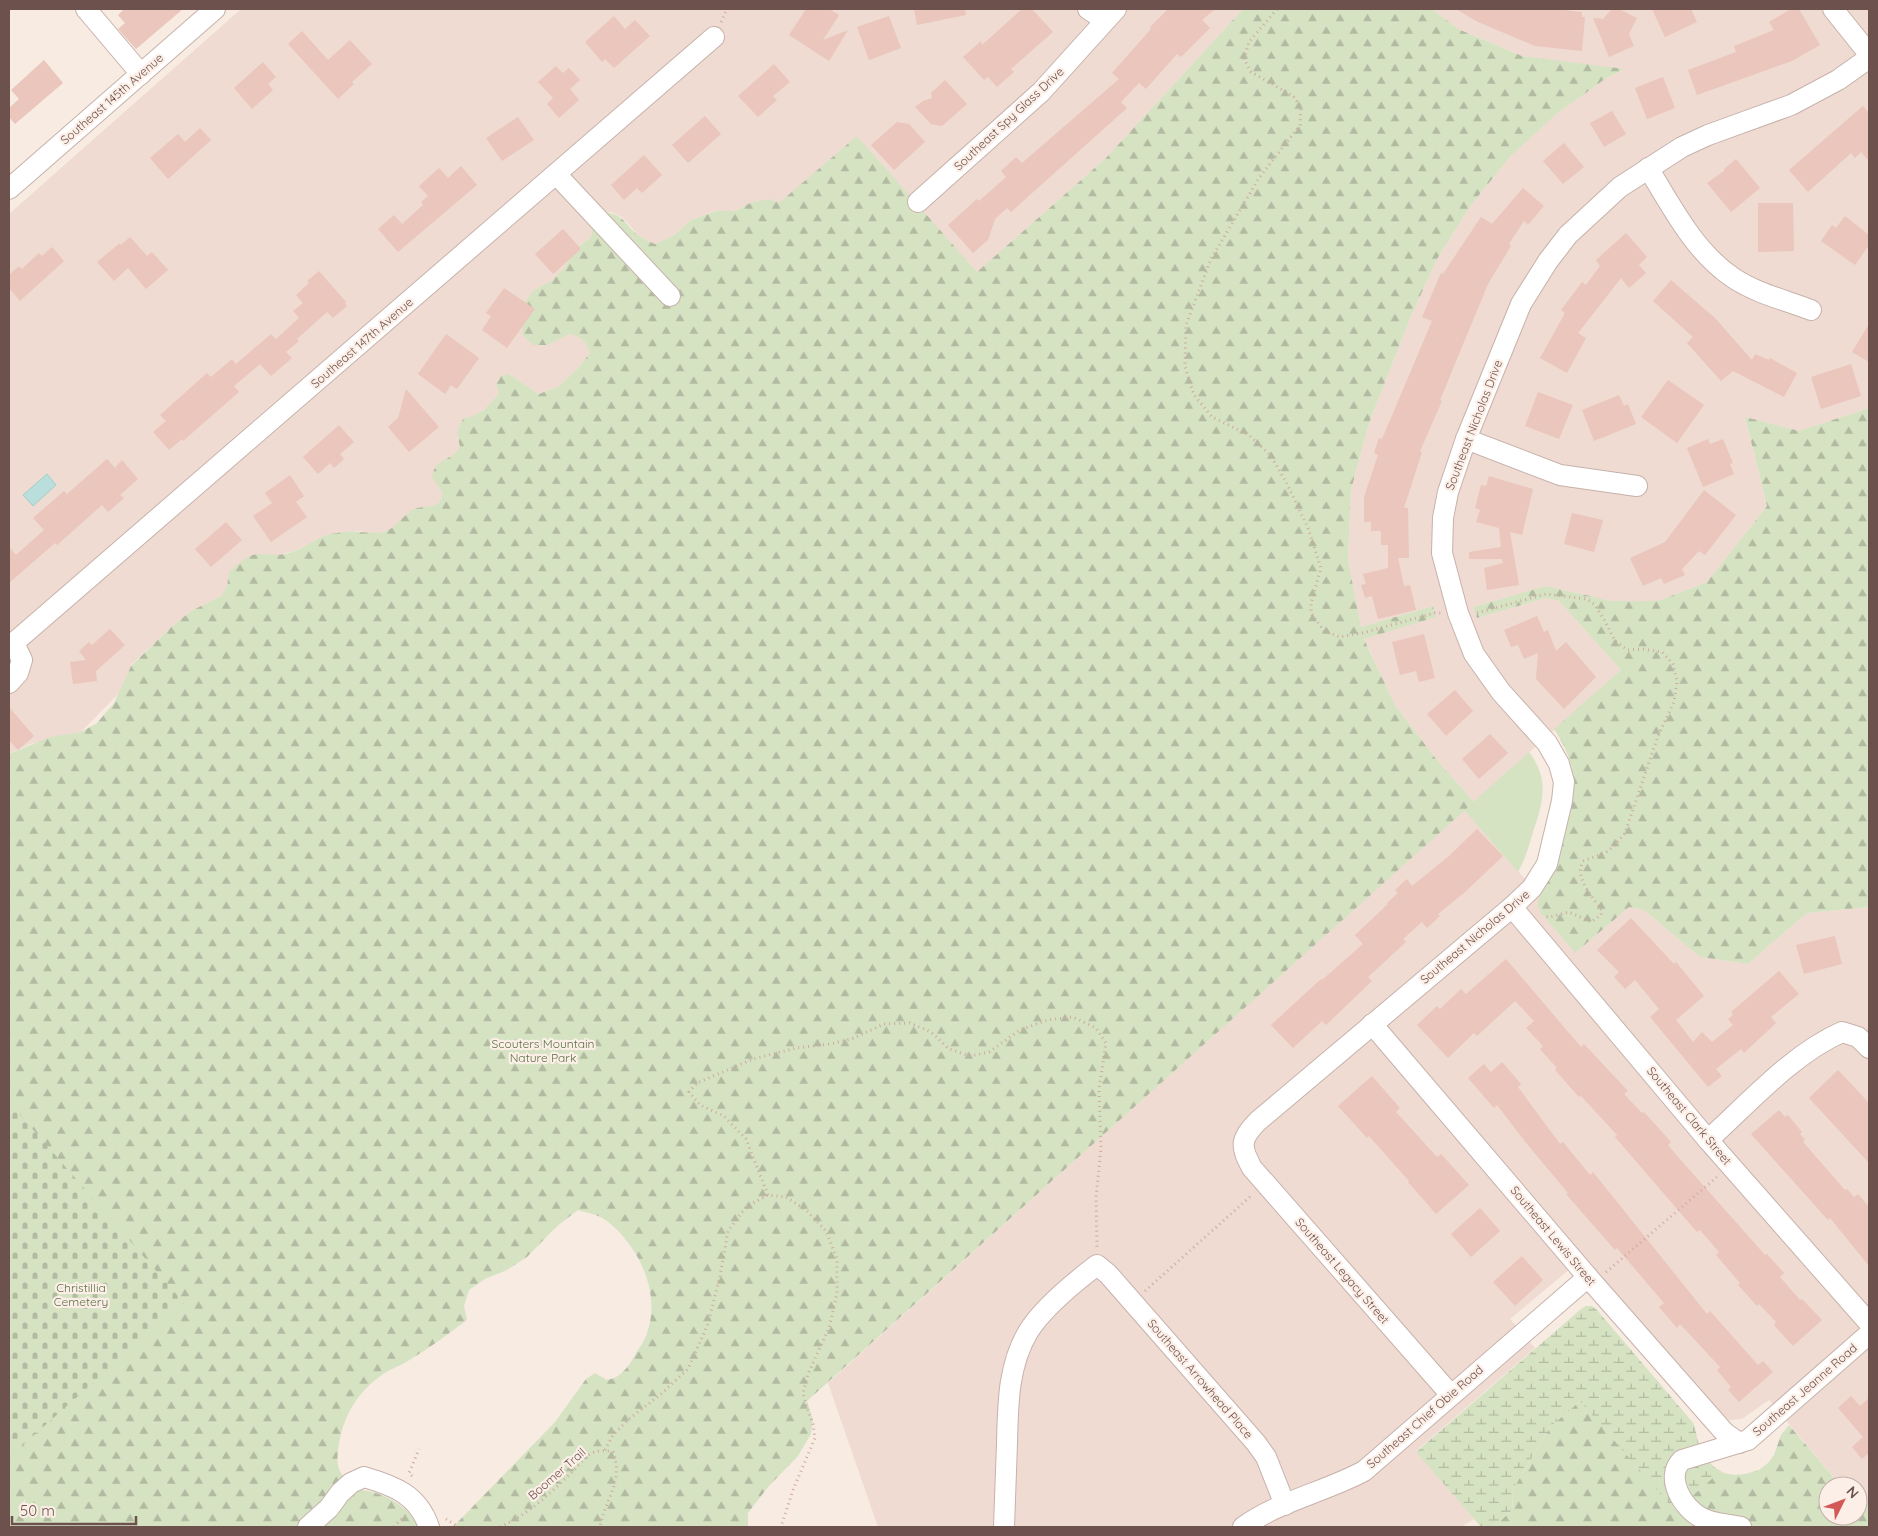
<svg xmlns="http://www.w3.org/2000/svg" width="1878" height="1536" font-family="Quicksand,sans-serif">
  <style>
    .residential { fill: #efdbd1 }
    .green { fill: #d6e3c3 }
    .forest { fill: url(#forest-firs) }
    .wetland { fill: url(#wetland-marsh) }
    .cemetery { fill: url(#cemetery-stones) }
    .water { fill: #b9dedc; stroke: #a1cfcc }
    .building { fill: #eac6bd }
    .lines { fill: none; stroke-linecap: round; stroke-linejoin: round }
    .minor-casing { stroke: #c7b2ab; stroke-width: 22 }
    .path { stroke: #cea9a1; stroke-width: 3; stroke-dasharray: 1 4; stroke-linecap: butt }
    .minor { stroke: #fff; stroke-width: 20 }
    .labels { text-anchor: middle; stroke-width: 4.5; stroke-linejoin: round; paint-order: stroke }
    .street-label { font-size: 12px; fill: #6c514c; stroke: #fcefe7 }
    .park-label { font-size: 12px; fill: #5b7046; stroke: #fcefe7 }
  </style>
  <defs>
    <pattern id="forest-firs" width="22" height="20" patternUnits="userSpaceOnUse" patternTransform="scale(1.25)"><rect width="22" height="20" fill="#d6e3c3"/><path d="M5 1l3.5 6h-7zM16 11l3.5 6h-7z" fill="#b2baa1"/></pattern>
    <pattern id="wetland-marsh" width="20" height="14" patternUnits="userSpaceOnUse" patternTransform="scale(1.25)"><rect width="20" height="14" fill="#d6e3c3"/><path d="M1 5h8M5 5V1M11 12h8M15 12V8" fill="none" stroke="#b2baa1"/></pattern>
    <pattern id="cemetery-stones" width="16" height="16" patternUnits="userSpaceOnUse" patternTransform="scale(1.25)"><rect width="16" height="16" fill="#d6e3c3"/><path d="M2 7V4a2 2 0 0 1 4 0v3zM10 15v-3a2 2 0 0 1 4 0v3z" fill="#b2baa1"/></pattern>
  </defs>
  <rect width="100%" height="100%" fill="#f8ebe2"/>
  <!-- residential -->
  <g class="residential">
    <polygon points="241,9 1243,9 1106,158 977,272 857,137 779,204 752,202 735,211 715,211 691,220 674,235 655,244 640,237 623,218 612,212 602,213 593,224 591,237 574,250 566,266 551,281 534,290 561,337 570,334 580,337 587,345 590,353 578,368 559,386 539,394 509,374 499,393 489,406 474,417 464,419 457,438 460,446 456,453 448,460 438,487 443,494 440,503 430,507 417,508 406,515 394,527 386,532 371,534 360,531 349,532 328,535 294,551 276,556 257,554 229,572 227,586 221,596 191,611 169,629 131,665 120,692 81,732 30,744 9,754 9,214"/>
    <polygon points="1432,9 1869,9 1869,408 1799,431 1745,418 1767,506 1707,582 1658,601 1612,601 1546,586 1473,607 1477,618 1546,598 1559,601 1621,670 1474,802 1436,759 1395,705 1364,638 1436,617 1433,606 1361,627 1348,560 1351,490 1369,423 1411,316 1437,259 1471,205 1510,157 1555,114 1605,79 1624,70 1522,56 1458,29"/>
    <polygon points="1464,810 1541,897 1537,904 1540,912 1575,953 1629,907 1644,910 1700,957 1748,964 1807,913 1869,907 1869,1501 1858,1502 1858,1486 1841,1486 1769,1400 1742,1419 1730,1420 1721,1415 1583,1258 1510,1319 1535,1348 1416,1451 1474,1519 1461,1527 878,1527 828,1383"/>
  </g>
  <!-- green -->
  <path class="green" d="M1529 752C1550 780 1543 802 1533 832 1529 846 1525 860 1518 872L1464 810Z"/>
  <!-- forest -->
  <g class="forest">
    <path d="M1243 9H1432L1458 29 1522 56 1625 69 1605 79 1555 115 1510 157 1471 205 1437 259 1411 316 1369 423 1351 490 1348 560 1361 627 1433 606 1436 617 1364 639 1395 705 1436 759 1474 802 807 1401 813 1420 811 1434 798 1456 768 1487 748 1513V1527H453L555 1422 586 1379 595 1373 607 1380C621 1378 630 1365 636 1353 640 1347 645 1340 647 1333 662 1292 637 1242 604 1219 597 1214 586 1213 578 1210L556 1227 527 1257 507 1270 485 1279 469 1290 464 1306 467 1320C449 1333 431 1347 411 1359 404 1364 395 1367 388 1371 360 1388 344 1413 339 1444 335 1467 338 1476 358 1489 362 1491 367 1490 372 1492 389 1496 413 1511 420 1527H9V754L50 737 81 732 97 723 114 703 131 666 169 629 191 611 221 596 227 586 229 572C237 565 247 555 258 554 273 554 277 557 292 552 304 548 315 539 327 535 332 533 339 533 345 532 359 530 370 535 383 532 397 529 403 513 417 508 425 506 432 507 439 503L443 494 432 477C435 457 451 463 460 446 456 435 457 428 464 418 480 416 489 406 499 393L496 384 501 376 509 374 539 394 559 386 578 368 590 353C586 341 581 337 570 334L547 345H533L523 336 521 308 534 290 551 281 566 266 574 250 591 237 593 224 602 213C624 211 625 227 641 237 645 240 651 242 655 244L674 235 691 220 716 211H735L752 202 770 199 779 203 857 136 977 272 1106 158Z"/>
    <path d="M1869 408V907L1807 913 1748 964 1700 957 1644 910 1629 907 1575 953 1540 912 1537 904 1540 897 1536 892 1572 804C1577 775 1570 753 1554 729L1621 670 1559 601 1546 598 1477 618 1473 607 1546 586 1612 601H1658L1707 582 1767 506 1745 417 1799 431Z"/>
    <polygon points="1586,1306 1592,1306 1596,1309 1693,1423 1701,1452 1715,1468 1724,1473 1735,1475 1745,1474 1759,1470 1768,1463 1774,1455 1781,1435 1789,1425 1841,1486 1828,1486 1828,1516 1858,1516 1858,1502 1869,1501 1869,1527 1494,1527 1512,1510 1513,1489 1551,1426 1580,1401 1581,1309"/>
  </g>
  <!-- wetland -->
  <path class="wetland" d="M1589 1306 1596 1309 1693 1423C1696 1428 1696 1433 1697 1439 1699 1453 1708 1465 1721 1471L1675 1511 1580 1401 1551 1426 1513 1489 1512 1510 1494 1527H1481L1416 1452 1581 1309Z"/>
  <!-- cemetery -->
  <polygon class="cemetery" points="9,1102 184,1303 9,1457"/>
  <!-- water -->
  <polygon class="water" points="47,474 56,485 33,506 23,495"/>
  <!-- building -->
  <g class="building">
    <polygon points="124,9 183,9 136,49 118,29 125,23 118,15"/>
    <polygon points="806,9 829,9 839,15 823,40 848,30 829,61 789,35"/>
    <polygon points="914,9 965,9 966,15 917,25"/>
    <polygon points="1022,9 1032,9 1053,32 1011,69 1014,72 997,87 988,77 984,80 963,57 981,41 982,45"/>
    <polygon points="1168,9 1215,9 1202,20 1210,28 1181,57 1177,54 1146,89 1139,83 1121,102 1127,108 1011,212 1007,208 995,219 988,240 973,253 948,225 977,199 979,201 1006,177 1001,171 1016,157 1022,163 1119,79 1112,73 1151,29 1150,27"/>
    <polygon points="1456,9 1554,9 1582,12 1582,17 1585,17 1582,51 1535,46 1476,21"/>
    <polygon points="1612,9 1619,9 1637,18 1629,34 1634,46 1609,57 1593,18 1603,19"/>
    <polygon points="1652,9 1691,9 1697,22 1665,37"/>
    <polygon points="1791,9 1799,9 1820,45 1792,61 1697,95 1688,70 1736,52 1734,46 1774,30 1769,22"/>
    <polygon points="614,16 625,29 635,20 650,36 614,68 605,59 602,62 585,42"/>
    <polygon points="889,16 901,48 869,60 857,27"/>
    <polygon points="302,31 328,60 350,40 372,64 352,82 354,84 338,99 288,44"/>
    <polygon points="44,60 63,83 15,124 9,117 9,108 19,99 11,90"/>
    <polygon points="263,62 276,77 268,84 273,90 252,109 234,88"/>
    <polygon points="774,64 790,82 773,96 777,100 758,117 738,96"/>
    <polygon points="556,66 563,73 569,68 580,80 570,89 579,100 559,118 547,104 553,98 538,82"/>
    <polygon points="1663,77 1675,108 1647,119 1635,88"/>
    <polygon points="945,80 967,104 942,126 931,124 915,107 923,101 932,98 931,93"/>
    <polygon points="1863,106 1869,113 1869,161 1861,152 1855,158 1851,153 1808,192 1789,170"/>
    <polygon points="1612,111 1626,134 1604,147 1590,123"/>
    <polygon points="705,116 721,134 688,163 672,145"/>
    <polygon points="518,117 534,140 502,161 486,138"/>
    <polygon points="897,122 909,124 925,142 894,170 871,145"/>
    <polygon points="200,128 211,140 168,179 150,158 178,134 185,142"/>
    <polygon points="1564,143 1584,167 1563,184 1543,161"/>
    <polygon points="644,155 662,175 642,193 637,188 624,200 611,185"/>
    <polygon points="1736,159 1760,188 1731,212 1707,183 1724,171 1724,169"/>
    <polygon points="461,166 477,185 398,252 378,229 394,215 402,224 423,205 421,202 428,196 419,186 439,168 448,178"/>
    <polygon points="1523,188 1544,206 1528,225 1524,221 1509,244 1511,246 1488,284 1440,400 1442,401 1420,451 1422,452 1404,508 1408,508 1409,558 1398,558 1404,586 1410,585 1416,610 1378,619 1372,596 1365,598 1361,585 1366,584 1363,574 1388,568 1388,545 1381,545 1381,531 1371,531 1371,522 1364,522 1364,497 1378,455 1374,453 1379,438 1382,439 1432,321 1422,317 1441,273 1443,274 1481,217 1492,224"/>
    <polygon points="1758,203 1793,203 1794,251 1758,252"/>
    <polygon points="1845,216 1869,235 1869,245 1855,265 1821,241 1832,225 1836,228"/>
    <polygon points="563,229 581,249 553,274 535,254"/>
    <polygon points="1626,233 1647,257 1639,265 1646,273 1629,288 1621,278 1578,333 1586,338 1567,373 1540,358 1565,313 1561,310 1582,282 1586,285 1600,266 1596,260"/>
    <polygon points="130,237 147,256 152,252 168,270 146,289 128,268 114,281 97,262 120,243 121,245"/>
    <polygon points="52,247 64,261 20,301 9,288 9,275 19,266 22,269 39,253 42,256"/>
    <polygon points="319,271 346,302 345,303 347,306 333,318 327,312 297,339 299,341 286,352 292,358 271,376 260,364 234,386 239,392 183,441 182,439 169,450 153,432 166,421 160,415 207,373 211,377 232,359 236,364 271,334 276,339 299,318 293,311 303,303 296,295 309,283 307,281"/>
    <polygon points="1671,280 1715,318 1752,360 1755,354 1769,360 1770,358 1797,373 1784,397 1733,371 1721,381 1687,343 1693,337 1653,301"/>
    <polygon points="504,288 535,309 507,348 482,330 491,316 486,313"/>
    <polygon points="1869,324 1869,362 1852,352"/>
    <polygon points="446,334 479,358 457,389 451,385 445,394 418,374"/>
    <polygon points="1851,364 1861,396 1821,409 1811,377"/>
    <polygon points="1668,380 1704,405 1677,443 1641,417"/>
    <polygon points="406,389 439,427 409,452 388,427 398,418"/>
    <polygon points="1538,392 1573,405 1559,439 1525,426"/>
    <polygon points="1619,395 1624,406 1628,404 1636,424 1594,441 1582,410"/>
    <polygon points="339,425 354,442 340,454 344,459 334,468 330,463 318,474 303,457"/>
    <polygon points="1708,439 1710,444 1723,439 1733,463 1730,464 1734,474 1703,487 1687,448"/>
    <polygon points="107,459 115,468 122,460 138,479 120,495 124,498 108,512 102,505 57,545 55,543 9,583 9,547 16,555 44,530 33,518 64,491 67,494"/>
    <polygon points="290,475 304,496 296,502 307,517 271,542 253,516 272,503 265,493"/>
    <polygon points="1489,476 1533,489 1522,535 1510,532 1519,585 1487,590 1484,568 1503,563 1502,559 1469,559 1469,552 1501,547 1499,528 1476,522 1480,510 1475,508 1481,485 1486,486"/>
    <polygon points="1704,490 1736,515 1705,555 1699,551 1682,569 1685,575 1664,584 1661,578 1643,586 1630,558 1665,542"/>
    <polygon points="1572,513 1603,520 1594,552 1564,544"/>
    <polygon points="226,522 242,540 211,567 195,549"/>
    <polygon points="1537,616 1544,632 1548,630 1556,651 1566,642 1596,677 1564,709 1536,679 1538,653 1524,659 1518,645 1511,647 1504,630"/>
    <polygon points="110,629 125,645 96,671 97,681 73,684 70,662 86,660 79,651 89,642 92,645"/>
    <polygon points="1424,634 1435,678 1419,682 1416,671 1400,675 1392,642"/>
    <polygon points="1455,690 1473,711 1446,736 1427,714"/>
    <polygon points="9,707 34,736 18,750 9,740"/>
    <polygon points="1490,734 1508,753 1479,779 1462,759"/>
    <polygon points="1477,829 1503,856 1465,892 1438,914 1440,916 1427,928 1422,922 1403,939 1406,942 1368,977 1372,981 1326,1025 1322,1021 1293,1048 1271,1025 1321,979 1322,980 1363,944 1355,935 1388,904 1387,903 1398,893 1395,890 1407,879 1412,886 1449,856"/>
    <polygon points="1631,918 1674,964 1676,962 1704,996 1676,1020 1693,1042 1702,1032 1712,1042 1733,1025 1728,1019 1733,1015 1731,1012 1779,971 1799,994 1771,1017 1776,1023 1744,1053 1741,1049 1716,1069 1722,1076 1708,1087 1650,1017 1659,1009 1635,980 1625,989 1614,977 1619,972 1597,950"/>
    <polygon points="1835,936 1842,964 1804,974 1796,945"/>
    <polygon points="1506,959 1581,1047 1584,1044 1628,1091 1624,1094 1642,1113 1644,1112 1671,1142 1668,1145 1679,1158 1765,1255 1767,1254 1784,1273 1780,1277 1800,1300 1802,1299 1822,1320 1793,1346 1774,1325 1776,1322 1759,1304 1757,1306 1738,1285 1740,1283 1716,1255 1719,1252 1700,1230 1697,1232 1615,1137 1617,1135 1581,1096 1579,1097 1555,1070 1557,1068 1540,1049 1543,1046 1526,1028 1534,1021 1515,1001 1477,1036 1474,1033 1448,1058 1417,1025 1437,1006 1440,1009 1461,989 1466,994"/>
    <polygon points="1502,1062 1521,1084 1518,1087 1560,1144 1563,1142 1590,1175 1593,1172 1707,1314 1710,1311 1758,1365 1763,1361 1773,1372 1739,1402 1728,1390 1731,1387 1717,1370 1720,1367 1680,1324 1677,1328 1659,1307 1664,1303 1617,1248 1615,1250 1566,1194 1568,1193 1527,1144 1497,1105 1494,1108 1468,1078 1484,1064 1491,1072"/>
    <polygon points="1838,1070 1869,1103 1869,1163 1809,1098"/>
    <polygon points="1372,1076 1400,1108 1396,1112 1437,1157 1441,1154 1469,1185 1436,1214 1408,1182 1409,1181 1369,1136 1367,1138 1338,1106"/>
    <polygon points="1779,1110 1785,1117 1788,1115 1802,1132 1800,1134 1805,1140 1803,1142 1845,1190 1847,1189 1854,1197 1858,1194 1869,1207 1869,1266 1830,1218 1828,1220 1751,1134"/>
    <polygon points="1480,1208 1500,1231 1471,1257 1451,1234"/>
    <polygon points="1522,1256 1543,1280 1515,1306 1493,1282"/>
    <polygon points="1851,1396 1860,1406 1869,1398 1869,1453 1862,1459 1852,1447 1863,1437 1838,1408"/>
  </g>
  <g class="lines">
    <defs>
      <g id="minor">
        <polyline points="86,9 141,74"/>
        <polyline points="1088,9 1105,20"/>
        <polyline points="1833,9 1869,54"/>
        <path d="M1648 168C1672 207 1694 251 1732 277 1755 293 1785 300 1811 310"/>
        <polyline points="556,174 670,296"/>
        <polyline points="9,189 215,9"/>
        <polyline points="918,202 1041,92 1116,9"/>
        <polyline points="1466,439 1560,475 1637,486"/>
        <polyline points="9,647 714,37"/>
        <polyline points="9,683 18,673 22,660 14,643"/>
        <polyline points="1512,907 1708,1140 1869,1323"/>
        <polyline points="1372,1024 1593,1283 1725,1433 1739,1443"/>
        <path d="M1708 1140C1749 1103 1792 1054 1842 1032L1858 1037 1869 1048"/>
        <path d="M1451 1395 1252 1168C1240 1146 1240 1139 1258 1121L1512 907 1532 888 1547 864 1562 801 1564 782 1559 764 1547 743 1501 692 1474 654 1458 613 1442 553 1443 518 1448 492 1466 439 1521 304 1548 261 1568 235 1620 187 1682 147 1708 135 1791 105 1838 80 1869 58"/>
        <path d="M308 1527 329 1508 340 1493 351 1483 364 1477C395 1486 418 1495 429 1527"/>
        <path d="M1004 1527C1005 1499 1006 1471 1007 1443 1008 1404 1008 1366 1028 1332 1042 1309 1076 1281 1097 1265L1108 1274 1256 1443 1266 1457 1285 1505"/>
        <path d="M1243 1527C1279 1501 1325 1492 1364 1471L1588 1277"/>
        <path d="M1741 1527C1729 1524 1713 1524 1702 1518 1683 1509 1664 1477 1682 1460L1748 1440 1869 1334"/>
      </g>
    </defs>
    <!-- minor casing -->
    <use href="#minor" class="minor-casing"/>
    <!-- path -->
    <g class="path">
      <polyline points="1277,9 1249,42 1244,59 1251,72 1293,96 1301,107 1300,125 1259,178 1211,259 1186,325 1185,367 1194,395 1212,417 1249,435 1271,456 1287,484 1308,528 1321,568 1311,603 1311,613 1324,631 1340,637 1362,633 1435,613 1441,613"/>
      <polyline points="721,22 727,9"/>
      <path d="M1477 613 1546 594 1587 599 1595 605 1605 621 1615 641 1628 650 1642 649 1662 652 1673 664 1677 681 1674 702 1658 736 1625 833 1614 846 1605 853 1583 861C1574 880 1593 896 1602 911L1601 915 1591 922 1569 912 1550 917 1543 916"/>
      <polyline points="768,1195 746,1139 724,1116 700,1105 689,1092 697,1083 753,1059 796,1048 830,1044 854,1038 884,1024 910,1023 931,1032 949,1049 970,1056 989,1052 1020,1030 1047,1020 1073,1017 1096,1028 1106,1043 1099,1089 1101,1148 1096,1198 1097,1247"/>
      <polyline points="1606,1272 1717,1177"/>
      <polyline points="1145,1291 1252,1195"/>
      <polyline points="605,1450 613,1435 629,1419 660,1395 688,1369 708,1324 720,1276 728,1231 746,1207 768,1195 786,1197 806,1210 826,1231 837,1259 837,1293 829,1328 808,1374 803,1393 807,1408 813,1424 815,1438 793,1490 781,1527"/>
      <polyline points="412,1476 409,1473 419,1449"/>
      <polyline points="446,1519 458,1527"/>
      <polyline points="394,1527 404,1516"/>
      <path d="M500 1527C527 1515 550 1494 571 1473 577 1468 583 1458 590 1454 598 1450 605 1450 613 1452 624 1482 605 1499 600 1527"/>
    </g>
    <!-- minor -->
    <use href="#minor" class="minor"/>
  </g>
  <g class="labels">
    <!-- street labels -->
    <g class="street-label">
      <text transform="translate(112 99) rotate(-41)" y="4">Southeast 145th Avenue</text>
      <text transform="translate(1009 119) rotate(-43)" y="4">Southeast Spy Glass Drive</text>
      <text transform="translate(362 343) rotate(-41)" y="4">Southeast 147th Avenue</text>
      <text transform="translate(1474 425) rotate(-69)" y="4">Southeast Nicholas Drive</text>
      <text transform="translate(1475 937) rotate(-40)" y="4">Southeast Nicholas Drive</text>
      <text transform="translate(1689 1116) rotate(50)" y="4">Southeast Clark Street</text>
      <text transform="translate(1553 1236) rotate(50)" y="4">Southeast Lewis Street</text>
      <text transform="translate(1342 1271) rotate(49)" y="4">Southeast Legacy Street</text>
      <text transform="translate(1200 1379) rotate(49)" y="4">Southeast Arrowhead Place</text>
      <text transform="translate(1805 1390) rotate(-41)" y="4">Southeast Jeanne Road</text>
      <text transform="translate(1425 1417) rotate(-41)" y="4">Southeast Chief Obie Road</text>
      <text transform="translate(557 1474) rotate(-41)" y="4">Boomer Trail</text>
    </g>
    <!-- park labels -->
    <g class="park-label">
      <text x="543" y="1048">Scouters Mountain<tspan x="543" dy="14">Nature Park</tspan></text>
      <text x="81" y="1292">Christillia<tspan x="81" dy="14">Cemetery</tspan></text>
    </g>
  </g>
  <!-- border -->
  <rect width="1878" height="1536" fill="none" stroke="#6c514c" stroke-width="20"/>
  <!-- north arrow -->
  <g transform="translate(1843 1501) rotate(48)"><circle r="24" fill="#fcefe7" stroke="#c2b0a9"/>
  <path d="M0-4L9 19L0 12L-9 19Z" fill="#d35956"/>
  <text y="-8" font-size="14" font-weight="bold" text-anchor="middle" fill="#6c514c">N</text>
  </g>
  <!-- scale -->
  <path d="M12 1516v8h124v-8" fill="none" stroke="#6c514c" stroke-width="2.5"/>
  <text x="20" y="1516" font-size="15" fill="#6c514c" stroke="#fcefe7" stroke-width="4" paint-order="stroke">50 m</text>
</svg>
